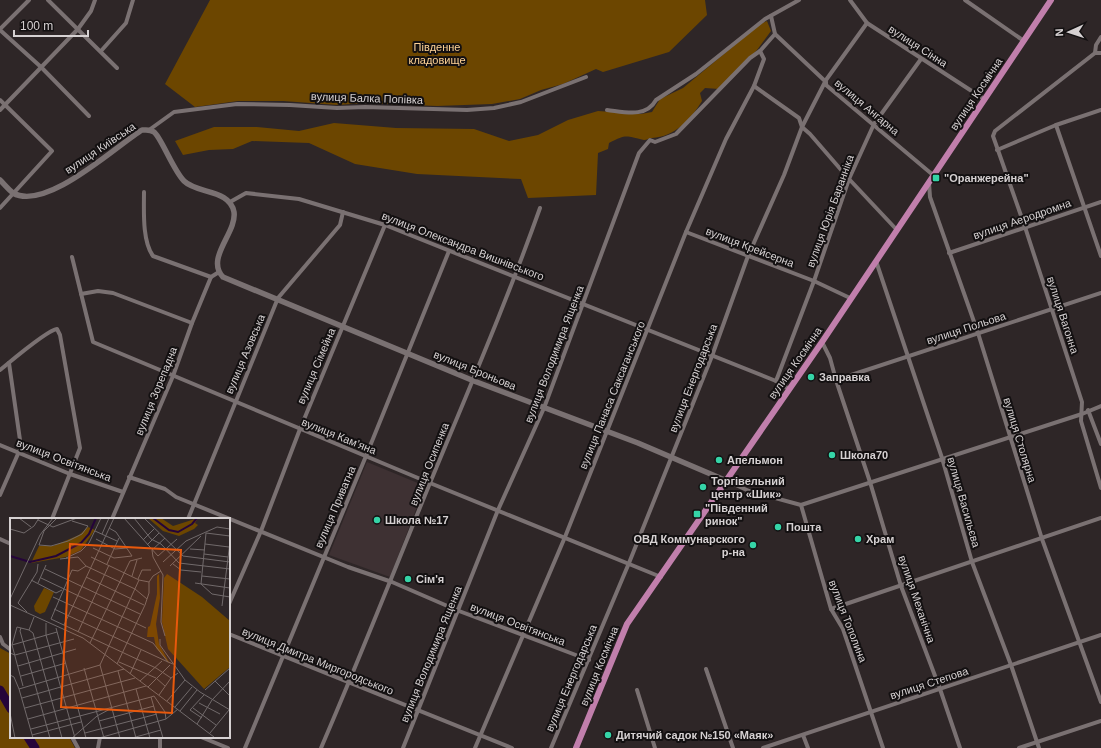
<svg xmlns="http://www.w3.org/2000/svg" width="1101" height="748" font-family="Helvetica,sans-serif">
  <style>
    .built { fill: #3e3133 }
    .green { fill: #6c4600 }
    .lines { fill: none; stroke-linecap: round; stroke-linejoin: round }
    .river { stroke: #25043a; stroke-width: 9 }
    .street { stroke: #7a7172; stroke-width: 4 }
    .secondary { stroke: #7a7172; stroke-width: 5.5 }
    .primary { stroke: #c17fac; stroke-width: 6 }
    .poi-dot { fill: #35d4a7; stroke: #131011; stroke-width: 1.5 }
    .labels { text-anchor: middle; stroke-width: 4; stroke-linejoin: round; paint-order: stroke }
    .street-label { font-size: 11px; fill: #d6d1d2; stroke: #131011 }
    .park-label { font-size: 11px; fill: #fed296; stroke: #131011 }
    .poi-label { font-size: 11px; font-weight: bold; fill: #d6d1d2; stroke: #131011; text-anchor: start }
    .inset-river { fill: none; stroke: #25043a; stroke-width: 2 }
    .inset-road { fill: none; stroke: #716a6b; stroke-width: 1 }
    .view { fill: #e8590c; fill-opacity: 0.15; stroke: #e8590c; stroke-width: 2 }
    .inset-edge { fill: none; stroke: #d6d1d2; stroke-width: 2 }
  </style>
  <rect width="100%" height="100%" fill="#2e2627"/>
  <!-- built -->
  <polygon class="built" points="367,462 425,486 390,577 329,555"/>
  <!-- green -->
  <g class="green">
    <polygon points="210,0 705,0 707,15 669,52 603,72 596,69 563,84 541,90 520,99 492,104 437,106 364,103 338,105 283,101 238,101 195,107 165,84"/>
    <path d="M767 21 771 31 757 50 719 89 705 88 700 93 702 101C691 119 675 137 652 138 649 138 647 140 644 140 625 136 627 134 609 143L608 149 598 153 596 195 528 198 521 179 417 174 355 164 309 143 252 141 233 149 209 150 183 155 175 141 214 127H257L299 131 334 123 396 128 474 129 509 141 538 135 568 120 598 111 641 114 652 112 660 99 683 88 760 24Z"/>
    <polygon points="0,648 11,654 11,737 69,737 75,748 0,748"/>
  </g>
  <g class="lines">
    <!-- river -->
    <g class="river">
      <polyline points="0,690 11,709"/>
      <polyline points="28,737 35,748"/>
    </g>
    <!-- street -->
    <g class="street">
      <polyline points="48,0 117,68"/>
      <polyline points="850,0 867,23 984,99"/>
      <polyline points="965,0 1024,41"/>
      <polyline points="0,29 29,0"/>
      <polyline points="0,30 41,67 89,116"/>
      <polyline points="775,34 826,82 826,85 933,175"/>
      <polyline points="101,51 126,23 133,0"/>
      <polyline points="1095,53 1096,45 1101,37"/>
      <polyline points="1101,53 1095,53 995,131 993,136 1025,227 1082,402 1081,421 1101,488"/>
      <polyline points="754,86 799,118 802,127 810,134 849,179 896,229"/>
      <polyline points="0,100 52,151 0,208"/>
      <polyline points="0,110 78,29 91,11 95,0"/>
      <path d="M607 110C625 112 646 118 656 100L696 74 765 19 799 0"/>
      <polyline points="1056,125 1101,256"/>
      <polyline points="149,130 174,112 237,104 290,105 337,108 365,107 467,110 494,108 521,102 586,77"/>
      <polyline points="997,150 1056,125 1101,110"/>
      <polyline points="929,183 930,197 978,333 1042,539 1101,702"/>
      <path d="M144 192C144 210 142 241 153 256L211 277"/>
      <polyline points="230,202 246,193 299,199 385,225 776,381 789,389"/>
      <polyline points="686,232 814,281 850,298"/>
      <polyline points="949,253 1101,202"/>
      <polyline points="72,257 93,342 430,483 661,577"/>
      <polyline points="876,261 942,458 972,562 1011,665 1039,748"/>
      <polyline points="81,294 98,291 113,293 192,323"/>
      <polyline points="822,342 830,358 836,380 870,482 901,586 940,689 960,748"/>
      <path d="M0 370C10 362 47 330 57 329L60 335 80 448 52 519"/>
      <polyline points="836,380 1101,293"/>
      <polyline points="776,381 814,281 849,179 874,124 921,59"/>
      <polyline points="1088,410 1101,444"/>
      <polyline points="0,445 70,474 123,492"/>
      <polyline points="129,477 165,489 176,497 348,567 392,582 459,611 589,660"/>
      <polyline points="727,481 749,491 801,505 831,609 843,629 883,748"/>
      <polyline points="0,495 21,447 9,363"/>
      <polyline points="801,505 1082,414 1101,406"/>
      <polyline points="112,519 173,376 192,323 211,277 219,272"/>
      <polyline points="188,519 278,298 340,225 343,212"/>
      <polyline points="0,539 11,544"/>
      <polyline points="229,604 261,531 300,429 385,225"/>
      <polyline points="831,609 1101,518"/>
      <polyline points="229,634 512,748"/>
      <polyline points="0,637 3,644 11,650"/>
      <polyline points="706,669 733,748"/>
      <polyline points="637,690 655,748"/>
      <polyline points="803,735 808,748"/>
      <polyline points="72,737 78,748"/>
      <polyline points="160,737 160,748"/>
      <polyline points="201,737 228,748"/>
      <polyline points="98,748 100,737"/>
      <polyline points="245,748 366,456 449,251"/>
      <path d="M321 748C359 660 394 571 430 483 468 391 507 301 540 208"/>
      <polyline points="403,748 498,510 544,408 639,153 650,140 655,142 676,134 750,58 760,51 775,34 771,16"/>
      <polyline points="475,748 565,537 686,232 726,139 754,86 764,59 760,51"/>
      <polyline points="551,748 629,563 712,356 748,256 784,175 802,127 826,80 867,23"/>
      <polyline points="763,748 1101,635"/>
      <polyline points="1019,748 1101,721"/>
    </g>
    <!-- secondary -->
    <path class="secondary" d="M0 180C4 184 9 190 13 193 46 212 116 146 142 130 146 130 150 129 154 132 161 137 173 170 184 181 197 194 230 189 234 212 237 233 205 258 223 277L474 381 638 443 727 481"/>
    <!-- primary -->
    <polyline class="primary" points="576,748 627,624 822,342 1051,0"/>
  </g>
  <!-- markers -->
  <g class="poi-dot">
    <rect x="932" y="174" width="8" height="8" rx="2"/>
    <circle cx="811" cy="377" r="4"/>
    <circle cx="832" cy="455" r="4"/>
    <circle cx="719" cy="460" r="4"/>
    <circle cx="703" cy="487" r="4"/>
    <rect x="693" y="510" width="8" height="8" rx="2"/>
    <circle cx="377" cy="520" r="4"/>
    <circle cx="778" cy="527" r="4"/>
    <circle cx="858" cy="539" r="4"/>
    <circle cx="753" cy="545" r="4"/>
    <circle cx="408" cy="579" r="4"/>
    <circle cx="608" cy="735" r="4"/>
  </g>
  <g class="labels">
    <!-- street labels -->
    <g class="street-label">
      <text transform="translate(918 46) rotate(33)" y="4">вулиця Сінна</text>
      <text transform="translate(976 94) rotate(-56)" y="4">вулиця Космічна</text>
      <text transform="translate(367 98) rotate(2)" y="4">вулиця Балка Попівка</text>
      <text transform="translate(867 107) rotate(40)" y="4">вулиця Ангарна</text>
      <text transform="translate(100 148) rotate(-34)" y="4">вулиця Київська</text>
      <text transform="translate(830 211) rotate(-70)" y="4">вулиця Юрія Баранніка</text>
      <text transform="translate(1022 219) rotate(-19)" y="4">вулиця Аеродромна</text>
      <text transform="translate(463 246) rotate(21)" y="4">вулиця Олександра Вишнівського</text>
      <text transform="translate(750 247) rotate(21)" y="4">вулиця Крейсерна</text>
      <text transform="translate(1063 315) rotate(72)" y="4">вулиця Вагонна</text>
      <text transform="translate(966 328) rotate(-18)" y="4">вулиця Польова</text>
      <text transform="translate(245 354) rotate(-67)" y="4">вулиця Азовська</text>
      <text transform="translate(554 354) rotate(-69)" y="4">вулиця Володимира Ященка</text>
      <text transform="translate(795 363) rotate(-55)" y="4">вулиця Космічна</text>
      <text transform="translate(316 366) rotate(-67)" y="4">вулиця Сімейна</text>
      <text transform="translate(475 370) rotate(22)" y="4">вулиця Броньова</text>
      <text transform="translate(693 378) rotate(-69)" y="4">вулиця Енергодарська</text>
      <text transform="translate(156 391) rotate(-68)" y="4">вулиця Зорепадна</text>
      <text transform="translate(612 395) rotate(-68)" y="4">вулиця Панаса Саксаганського</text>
      <text transform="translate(339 436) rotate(22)" y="4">вулиця Кам’яна</text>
      <text transform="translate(1020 440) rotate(73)" y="4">вулиця Столярна</text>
      <text transform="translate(64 460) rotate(21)" y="4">вулиця Освітянська</text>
      <text transform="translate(429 464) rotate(-68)" y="4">вулиця Осипенка</text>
      <text transform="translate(964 502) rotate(74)" y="4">вулиця Васильєва</text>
      <text transform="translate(335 507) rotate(-67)" y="4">вулиця Приватна</text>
      <text transform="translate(917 599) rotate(71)" y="4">вулиця Механічна</text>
      <text transform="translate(848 621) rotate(69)" y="4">вулиця Тополина</text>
      <text transform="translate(518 624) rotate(21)" y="4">вулиця Освітянська</text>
      <text transform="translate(431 654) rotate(-68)" y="4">вулиця Володимира Ященка</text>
      <text transform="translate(318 661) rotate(22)" y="4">вулиця Дмитра Миргородського</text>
      <text transform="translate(599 666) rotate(-68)" y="4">вулиця Космічна</text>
      <text transform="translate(571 678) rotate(-67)" y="4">вулиця Енергодарська</text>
      <text transform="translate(929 683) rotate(-18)" y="4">вулиця Степова</text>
    </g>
    <!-- park labels -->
    <g class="park-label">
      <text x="437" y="51">Південне<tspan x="437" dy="13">кладовище</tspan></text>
    </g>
    <!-- poi labels -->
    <g class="poi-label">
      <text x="944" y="182">"Оранжерейна"</text>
      <text x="819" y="381">Заправка</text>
      <text x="840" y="459">Школа70</text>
      <text x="727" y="464">Апельмон</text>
      <text x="711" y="485">Торгівельний<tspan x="711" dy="13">центр «Шик»</tspan></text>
      <text x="705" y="512">"Південний<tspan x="705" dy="13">ринок"</tspan></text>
      <text x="385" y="524">Школа №17</text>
      <text x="786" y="531">Пошта</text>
      <text x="745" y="543" text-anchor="end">ОВД Коммунарского<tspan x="745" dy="13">р-на</tspan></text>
      <text x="866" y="543">Храм</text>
      <text x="416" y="583">Сім'я</text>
      <text x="616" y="739">Дитячий садок №150 «Маяк»</text>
    </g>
  </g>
  <!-- overview -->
  <g transform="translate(10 518)">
    <rect width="220" height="220" fill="#2e2627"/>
    <path d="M138 0H151L163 8 188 0 185 5 188 7 184 11 169 18 153 13ZM78 9 85 12 71 32 56 39 21 45 29 28H43L69 17ZM149 56 150 80 146 106 149 126 160 146 146 130 144 119H137L138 109 140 108 147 76V58ZM157 56 192 79 220 103V149L194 171 158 131 152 104 154 60ZM34 70 44 74 35 94 30 96 25 93 24 88Z" fill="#6c4600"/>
    <path class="inset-river" d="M143 0 159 12 168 14 182 6 187 0M0 38 20 44 46 38 71 25 79 16 86 0"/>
    <path class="inset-road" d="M9 0 21 9M47 0 34 13 29 27 41 28 58 23 72 16 78 8 62 3M114 0 148 38 167 21M124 0 141 21 151 26 169 45 220 51M134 0 173 38 220 44M28 2 43 9 67 0M207 9 220 11M0 11 14 15 24 8 29 0M85 13 107 23M92 16 99 0M220 18 196 15 191 66 202 76 220 79M86 21 105 31 117 30M133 22 144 11M195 26 219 29M137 27 149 15M83 30 104 40 122 38 106 14 99 10M180 31 195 32M142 32 143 39 153 57 151 104 155 118M142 32 155 20M194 36 218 39M81 39 129 62 139 64M56 40 71 33 79 25 91 0M50 41 68 39 76 48M153 44 176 23 207 9M97 46 109 20M163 46 171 52 191 54M76 48 68 53 62 52 41 101 146 150 161 160M76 48 125 71 137 81M160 48 191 18M35 51 130 96M122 58 127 42M192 58 220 61M76 59 134 87M31 60 136 110M128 61 132 52H141M21 62 46 75 52 72M28 65 36 47M185 65 220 70M43 79 143 125 158 144 163 146M0 81 30 17 43 0M0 87 73 120 204 219M212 88 220 24M44 91 158 144M17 94 8 85 27 54 28 46M24 99 19 112 23 115 52 220M36 105V117L65 220M54 107 104 0M11 110 10 113 40 220M46 110 76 220M68 114 99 47M150 121V127L175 162 190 174 220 192M80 125 120 43 132 40M2 127 47 114M0 135 5 137 64 121M109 144 146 160 155 168M107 146 135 87 139 75V64L143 58 151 53M90 147 110 220M8 148 66 131M74 150 94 220M108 153 126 220M120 156 131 132M0 157 4 159 9 171 23 220M11 158 56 145M130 163 152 143M205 163 220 178M13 168 2 127 7 109 19 112M138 169 160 147M9 171 90 147 129 62M126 171 140 220M195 172 220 150M149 177 161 160 168 155M141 179 153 220M141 179 144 178 155 194 156 201M12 180 114 151M157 183 175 162M189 185 210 196M165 189 182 169M15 190 125 160M183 190 206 207M170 193 187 172M0 195 5 220M192 200 180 192 194 177M18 201 136 168M89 203 144 188M187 206 202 182 220 163M21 211 141 179M75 215 147 196M200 215 219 192M22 217 71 204M62 220 87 198 102 190M89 220 156 201 168 191M122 220 151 212"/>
    <path class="view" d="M60 26 171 32 162 195 51 189Z"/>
    <rect width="220" height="220" class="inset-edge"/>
  </g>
  <!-- north arrow -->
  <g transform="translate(1069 32) rotate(267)" stroke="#131011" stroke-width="3" paint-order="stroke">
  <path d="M0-3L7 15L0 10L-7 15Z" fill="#d6d1d2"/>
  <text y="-6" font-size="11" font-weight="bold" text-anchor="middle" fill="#d6d1d2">N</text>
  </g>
  <!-- scale -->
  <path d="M14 30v6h74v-6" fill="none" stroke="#d6d1d2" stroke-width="2"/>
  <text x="20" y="30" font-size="12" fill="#d6d1d2" stroke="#131011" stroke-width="3" paint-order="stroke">100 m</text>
</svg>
